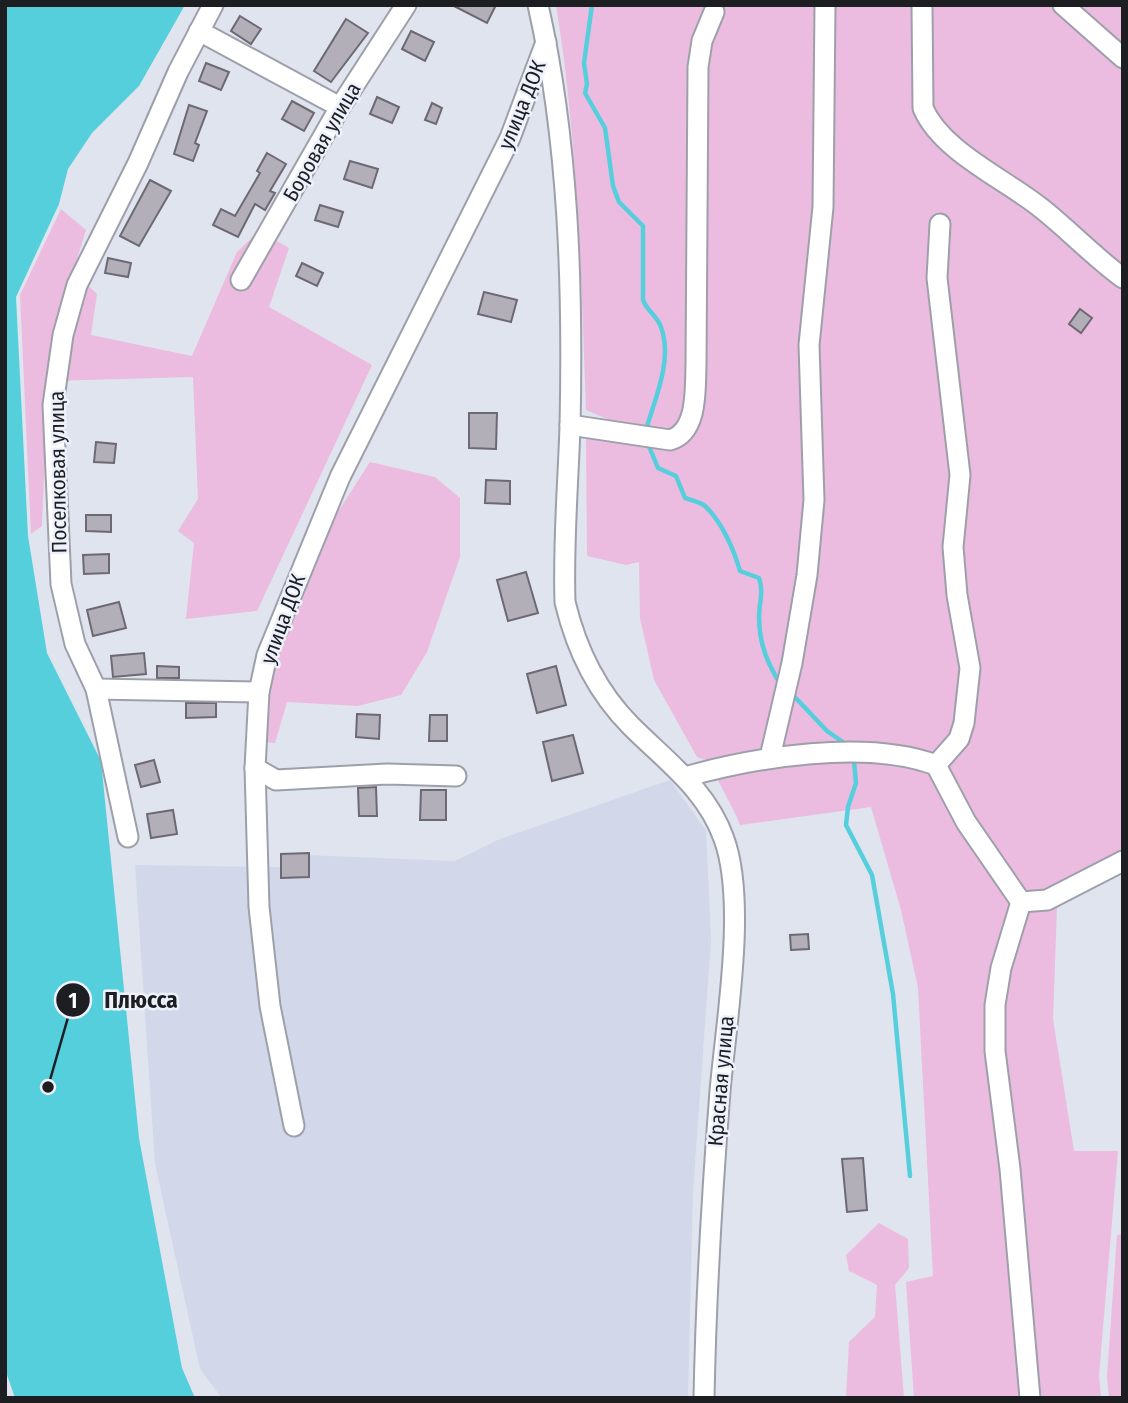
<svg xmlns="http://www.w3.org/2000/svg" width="1128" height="1403" font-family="'Fira Sans Condensed',sans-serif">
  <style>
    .built { fill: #d2d8ea }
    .green { fill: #ecbbe0 }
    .water { fill: #56cfdd }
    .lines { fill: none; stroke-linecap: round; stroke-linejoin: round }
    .stream { stroke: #56cfdd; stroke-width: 4.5 }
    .building { fill: #b2afb9; stroke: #6d6973; stroke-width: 2 }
    .minor-casing { stroke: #9da0aa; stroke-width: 23 }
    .minor { stroke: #fff; stroke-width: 19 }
    .labels { text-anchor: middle; stroke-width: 5; stroke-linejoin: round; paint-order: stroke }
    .street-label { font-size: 21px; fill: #1d1e22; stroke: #edf1fb }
    .leader { fill: none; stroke: #1d1e22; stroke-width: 2.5 }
    .callout-dot { fill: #1d1e22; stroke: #edf1fb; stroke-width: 2.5 }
    .mark-label { font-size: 21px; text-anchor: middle; font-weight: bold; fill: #fff }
    .callout-label { font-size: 23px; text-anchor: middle; font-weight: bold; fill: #1d1e22; stroke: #edf1fb; stroke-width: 5; stroke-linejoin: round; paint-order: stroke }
  </style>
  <rect width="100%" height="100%" fill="#e0e4ee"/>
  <!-- built -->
  <polygon class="built" points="670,780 706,830 711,940 693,1192 688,1398 222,1398 200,1369 155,1164 135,865 281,867 281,854 455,861 500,839"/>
  <!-- green -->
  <g class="green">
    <path d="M556 5H1123V873L1057 907 1053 1019 1074 1151H1118L1099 1375 1101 1398H914L906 1282 933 1276 918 988 901 910 871 807 740 825C732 803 717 784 711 762L697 757 654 680 640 618 639 562 626 565 587 556 586 439 633 440V430L586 410C581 274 578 140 556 5Z"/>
    <polygon points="61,209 86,230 73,272 97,294 91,335 192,356 237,252 259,231 289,248 269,307 372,365 257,611 186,619 194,543 178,531 198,499 193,377 48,381 42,526 31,534 20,295"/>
    <polygon points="370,462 435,477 460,498 460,557 427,652 401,695 358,706 287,702 275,743 265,742 274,661 295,618 336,515"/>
    <polygon points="879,1223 908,1239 909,1268 895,1285 904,1398 846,1398 849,1342 875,1317 877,1285 849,1271 846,1255"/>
    <polygon points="1123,1234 1123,1398 1109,1398 1107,1377 1117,1235"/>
  </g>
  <!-- water -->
  <polygon class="water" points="5,5 185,5 139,86 92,133 68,169 59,204 16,297 28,536 47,653 101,761 139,1138 182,1368 195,1398 15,1398 5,1369"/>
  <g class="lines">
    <!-- stream -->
    <g class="stream">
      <path d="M592 5 584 63 587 84 585 93 605 128 613 186 619 202 643 226V300C647 311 658 317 661 327 673 360 655 398 646 430"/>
      <path d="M648 444 658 468 676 476 685 498C691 500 700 502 705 506 722 522 734 550 740 571L759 578C764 592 759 603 759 617 759 643 767 663 781 685"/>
      <polyline points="791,693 827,731 850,747"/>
      <polyline points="854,761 856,783 848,807 846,825 872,875 893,994 910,1176"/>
    </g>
  </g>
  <!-- building -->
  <g class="building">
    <polygon points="452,5 496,5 487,23"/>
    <polygon points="240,16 261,29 251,44 231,31"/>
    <polygon points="346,19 368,33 331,82 314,71"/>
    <polygon points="411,31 434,42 425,61 402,49"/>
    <polygon points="206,63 229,72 221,90 199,81"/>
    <polygon points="377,97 399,107 392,123 370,114"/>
    <polygon points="292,101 314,113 304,131 282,119"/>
    <polygon points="432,103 442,108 436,124 425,120"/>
    <polygon points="189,105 207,111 195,143 199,145 193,161 174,154"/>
    <polygon points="267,153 286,164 270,191 275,193 265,210 255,204 238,237 213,225 221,209 235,216 260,173 257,171"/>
    <polygon points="350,161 378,169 372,188 344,179"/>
    <polygon points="150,180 171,191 139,246 120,236"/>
    <polygon points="320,205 343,212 338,227 315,220"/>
    <polygon points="108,258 131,263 128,277 105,273"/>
    <polygon points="302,263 323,273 317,286 296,276"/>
    <polygon points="484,292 517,300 511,322 478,314"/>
    <polygon points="1080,309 1092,318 1081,333 1069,324"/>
    <polygon points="469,413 497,413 496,449 469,448"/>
    <polygon points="96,442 116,444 114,463 94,462"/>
    <polygon points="486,480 510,481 510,504 485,503"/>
    <polygon points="86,515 111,515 111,532 86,531"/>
    <polygon points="109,554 109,573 84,574 83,555"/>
    <polygon points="526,572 538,613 508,621 497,580"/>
    <polygon points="119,602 126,628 93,636 87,610"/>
    <polygon points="144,653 146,674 113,677 111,656"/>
    <polygon points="157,666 179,667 179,678 157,678"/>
    <polygon points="556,666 566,705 537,713 527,674"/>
    <polygon points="186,703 216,703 216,717 186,718"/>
    <polygon points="357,714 380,715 379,739 356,737"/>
    <polygon points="430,715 447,715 447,741 429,741"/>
    <polygon points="573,735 583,773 552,781 543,742"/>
    <polygon points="154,760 160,782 141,787 135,765"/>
    <polygon points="376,787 377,816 359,816 358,788"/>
    <polygon points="421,790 446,790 446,820 420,820"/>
    <polygon points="173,810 177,834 151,838 147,814"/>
    <polygon points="309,853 309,877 281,878 281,854"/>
    <polygon points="808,934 809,949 791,950 790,935"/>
    <polygon points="863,1158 867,1210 847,1212 842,1159"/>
  </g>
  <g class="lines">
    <defs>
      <g id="minor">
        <path d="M538 5C569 142 573 287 570 427 568 485 563 543 565 602 576 648 597 692 631 726 667 762 707 790 724 839 747 902 726 1023 720 1091 712 1194 706 1295 704 1398"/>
        <path d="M922 5 923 108C941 151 1005 179 1041 208 1069 230 1094 257 1123 278"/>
        <polyline points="1063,5 1123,58"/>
        <polyline points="199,31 340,107"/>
        <polyline points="241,280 340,107 406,5"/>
        <path d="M570 425 670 440C698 432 695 390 696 365L698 67 702 41 714 12"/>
        <polyline points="96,689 259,692"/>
        <polyline points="770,757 792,663 807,575 814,500 809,345 823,207 825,5"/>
        <polyline points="936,765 959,739 964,723 970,668 957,595 953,547 960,475 937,278 940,224"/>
        <polyline points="255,768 276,780 387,774 456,776"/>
        <path d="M685 777C756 757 866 739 936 765L966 822 1021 902"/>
        <polyline points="128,837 96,689 75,644 61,584 53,405 63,335 77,285 138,163 178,72 213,5"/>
        <polyline points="1021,902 1001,968 995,1005 995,1051 1010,1169 1030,1398"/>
        <polyline points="1021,902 1047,900 1123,861"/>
        <polyline points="294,1126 270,1006 259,907 255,768 259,692 267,655 340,477 510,138 546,42"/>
      </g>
    </defs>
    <!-- minor casing -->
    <use href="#minor" class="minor-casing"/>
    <!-- minor -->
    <use href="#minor" class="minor"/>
  </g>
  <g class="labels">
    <!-- street labels -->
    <g class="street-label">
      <text transform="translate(522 105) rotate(-68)" y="7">улица ДОК</text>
      <text transform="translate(322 142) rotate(-60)" y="7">Боровая улица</text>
      <text transform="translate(58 472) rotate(-91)" y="7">Поселковая улица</text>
      <text transform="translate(283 619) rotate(-70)" y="7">улица ДОК</text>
      <text transform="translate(721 1081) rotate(-85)" y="7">Красная улица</text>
    </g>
  </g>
  <!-- callouts -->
  <path class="leader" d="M48 1087L73 1000"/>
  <g class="callout-dot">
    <circle cx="48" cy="1087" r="7"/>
    <circle cx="73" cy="1000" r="18"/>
  </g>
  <g class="mark-label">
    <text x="73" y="1008">1</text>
  </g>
  <g class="callout-label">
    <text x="141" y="1008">Плюсса</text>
  </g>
  <!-- border -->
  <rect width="1128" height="1403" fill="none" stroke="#1d1e22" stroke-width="14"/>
</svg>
